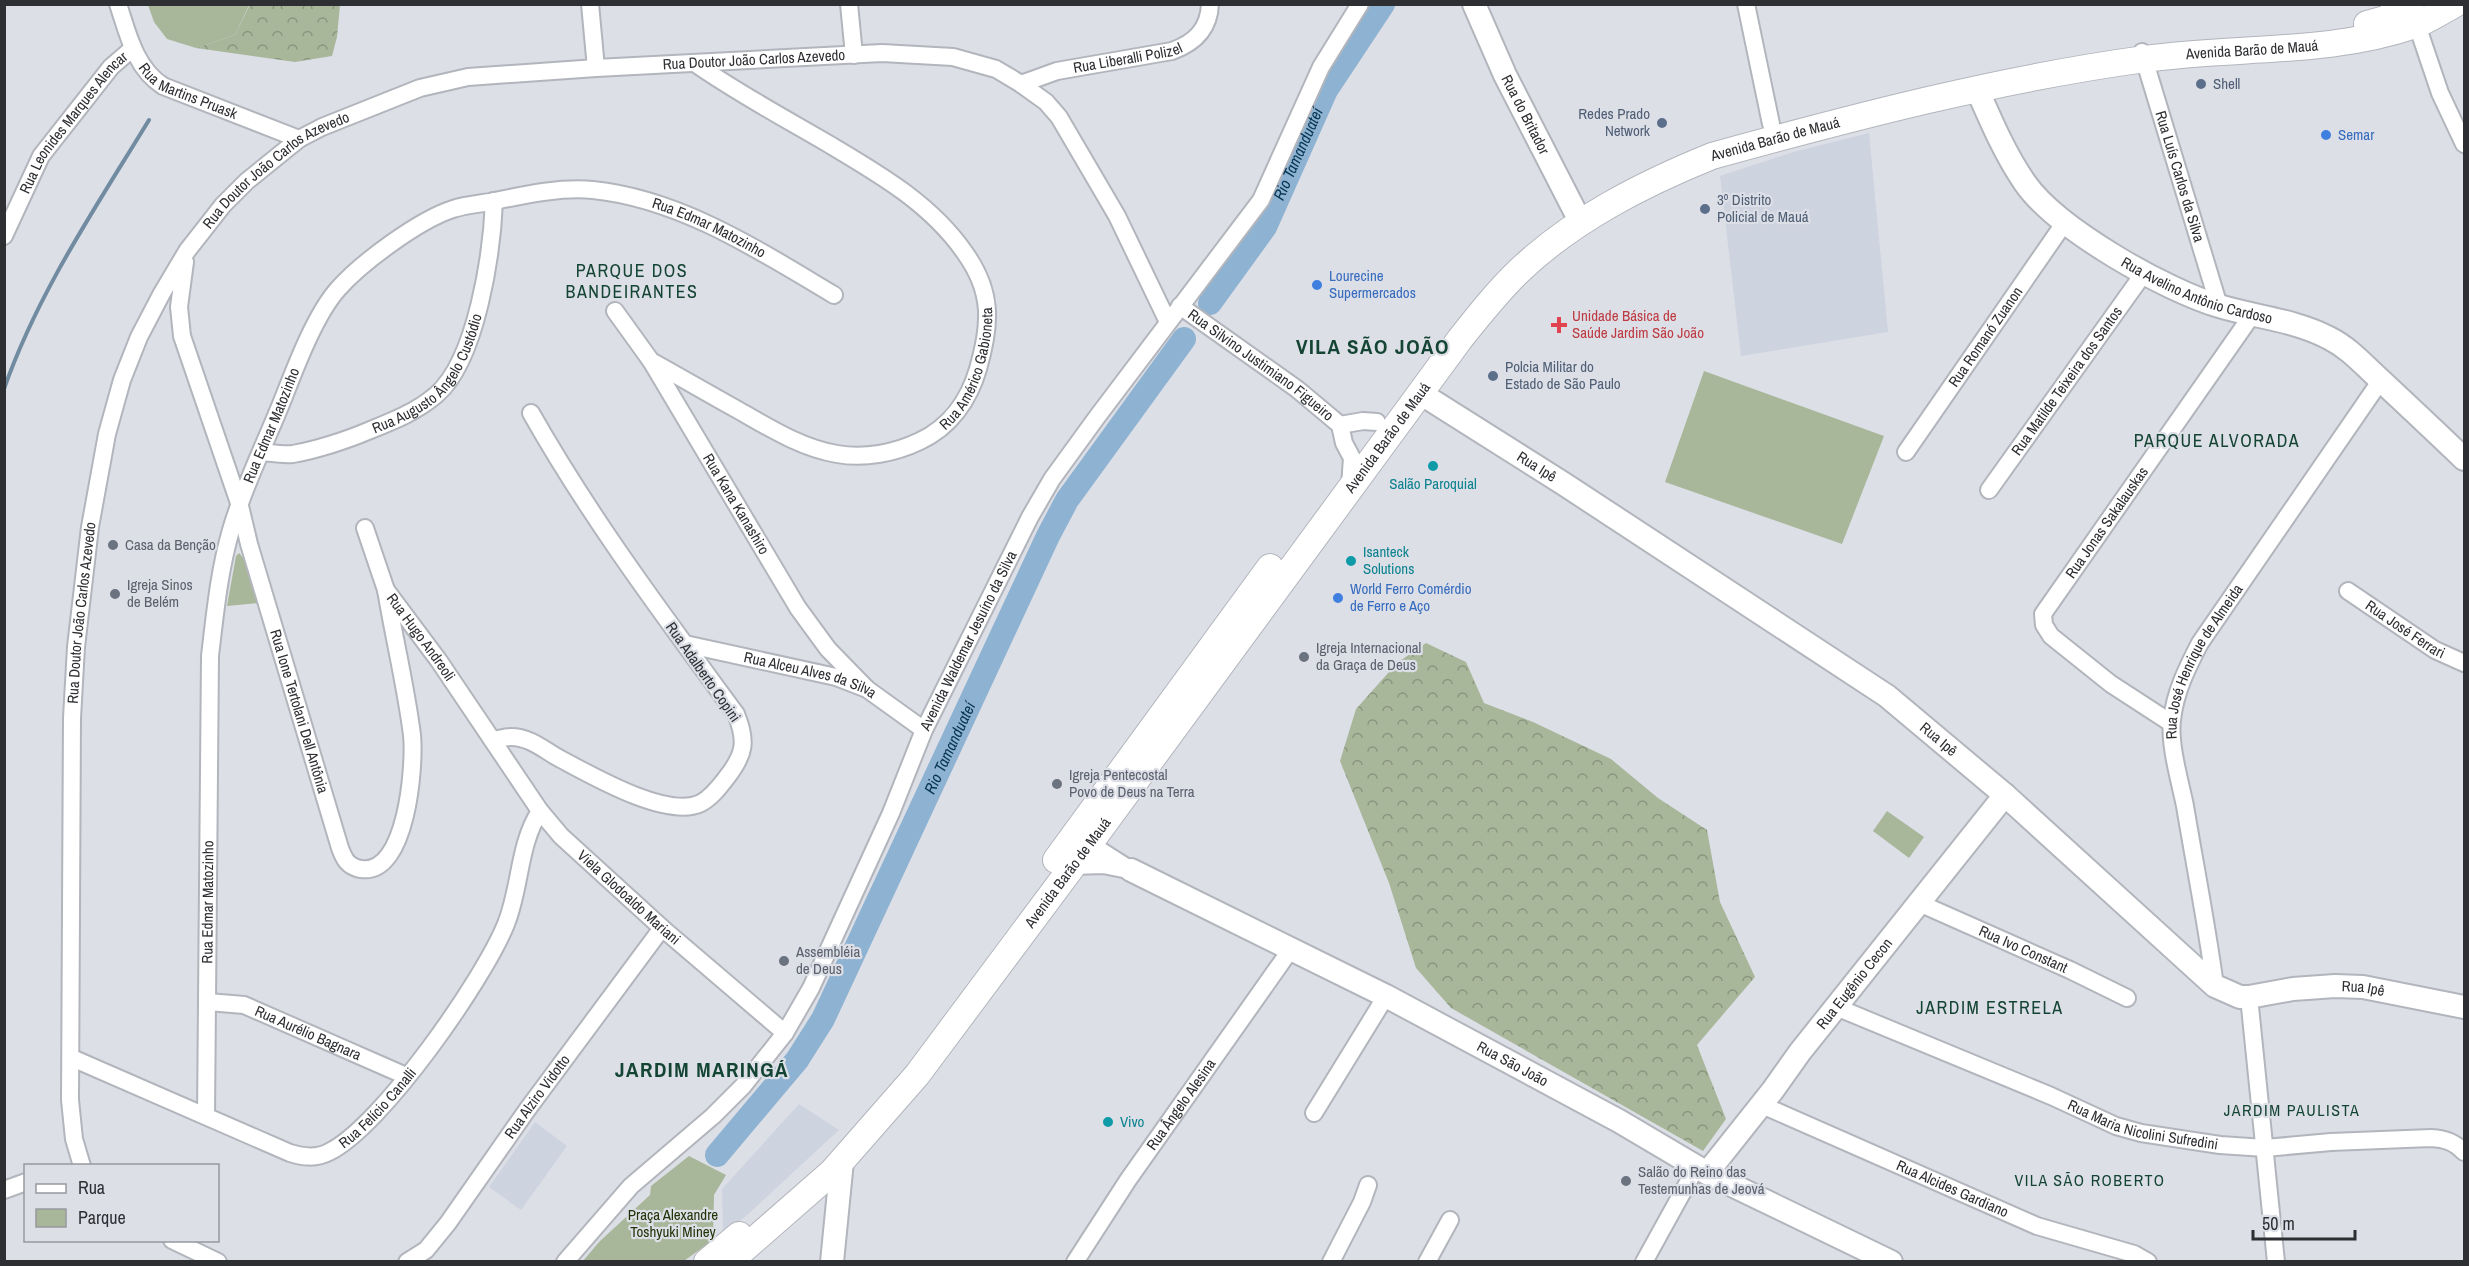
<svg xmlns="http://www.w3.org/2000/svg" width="2469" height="1266" font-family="'Archivo Narrow',sans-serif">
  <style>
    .built { fill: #ced3e0 }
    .green { fill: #a8b79a }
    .forest { fill: url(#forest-crowns) }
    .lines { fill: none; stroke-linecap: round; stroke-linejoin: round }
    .stream { stroke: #718ba1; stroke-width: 4 }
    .river { stroke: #8eb2d1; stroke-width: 24 }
    .street-casing { stroke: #b2b5bc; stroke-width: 20 }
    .secondary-casing { stroke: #b2b5bc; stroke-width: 26 }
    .primary-casing { stroke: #b2b5bc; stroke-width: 28 }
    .street { stroke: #fff; stroke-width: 16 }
    .secondary { stroke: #fff; stroke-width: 22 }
    .primary { stroke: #fff; stroke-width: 26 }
    .service-dot { fill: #5c6f8a; stroke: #dddfe7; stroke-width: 2 }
    .shop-dot { fill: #3f7fe0; stroke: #dddfe7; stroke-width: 2 }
    .health-dot { fill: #e0444e; stroke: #dddfe7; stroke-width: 2 }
    .culture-dot { fill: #0f9aa8; stroke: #dddfe7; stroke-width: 2 }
    .worship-dot { fill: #6b7280; stroke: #dddfe7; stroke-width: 2 }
    .labels { text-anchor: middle; stroke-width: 4.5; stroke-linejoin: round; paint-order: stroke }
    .street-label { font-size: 15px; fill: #2e2f32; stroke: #dddfe7 }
    .service-label { font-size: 15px; fill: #4e5e75; stroke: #dddfe7; text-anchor: start }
    .shop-label { font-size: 15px; fill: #366cbe; stroke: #dddfe7; text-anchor: start }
    .health-label { font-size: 15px; fill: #be3a42; stroke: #dddfe7; text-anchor: start }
    .culture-label { font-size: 15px; fill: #0d838f; stroke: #dddfe7; text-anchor: start }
    .worship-label { font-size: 15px; fill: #5b616d; stroke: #dddfe7; text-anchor: start }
    .park-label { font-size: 15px; fill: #203307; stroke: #dddfe7 }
    .water-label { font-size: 16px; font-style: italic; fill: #063452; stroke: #dddfe7 }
    .neighbourhood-label { font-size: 16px; letter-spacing: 1.5px; fill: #144433; stroke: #dddfe7 }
    .quarter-label { font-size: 18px; letter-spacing: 1.5px; fill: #144433; stroke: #dddfe7 }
    .district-label { font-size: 21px; font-weight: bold; letter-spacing: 1.5px; fill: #144433; stroke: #dddfe7 }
  </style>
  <defs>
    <pattern id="forest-crowns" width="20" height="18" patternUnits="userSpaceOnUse" patternTransform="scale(1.5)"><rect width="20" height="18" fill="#a8b79a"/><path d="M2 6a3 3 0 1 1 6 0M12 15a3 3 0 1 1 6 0" fill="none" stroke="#89957e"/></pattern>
  </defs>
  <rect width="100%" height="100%" fill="#dddfe7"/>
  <!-- built -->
  <g class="built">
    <polygon points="1869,133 1888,332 1741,356 1720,176 1793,152"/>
    <polygon points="799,1104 839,1130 745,1217 723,1232 722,1189"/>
    <polygon points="535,1122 567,1146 521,1210 489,1187"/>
  </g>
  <!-- green -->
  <g class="green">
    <polygon points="148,5 249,5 235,35 196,48 167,39 154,22"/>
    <polygon points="1704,371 1884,436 1842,544 1665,482"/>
    <polygon points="239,553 245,560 258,603 227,606 236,556"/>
    <polygon points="1887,811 1924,837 1909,858 1873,831"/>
    <polygon points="689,1156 726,1175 714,1195 713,1240 684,1261 583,1261 599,1242 650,1195 651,1186"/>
  </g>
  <!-- forest -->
  <g class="forest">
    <polygon points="250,4 340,5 337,37 332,56 295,62 196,48 235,35"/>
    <polygon points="1426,643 1466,662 1484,703 1533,722 1611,759 1658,798 1707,830 1720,902 1755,977 1697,1045 1726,1119 1703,1151 1451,1008 1416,968 1389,883 1340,761 1356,709 1397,663"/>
  </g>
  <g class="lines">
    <!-- stream -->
    <path class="stream" d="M4 389C38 292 96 207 149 120"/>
    <!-- river -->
    <g class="river">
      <path id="s1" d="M1210 303 1265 227 1326 90 1383 4"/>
      <path id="s2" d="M717 1155 797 1060 823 1019 1048 536 1067 500 1184 339"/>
    </g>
    <defs>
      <g id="street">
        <path id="s3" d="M118 4C128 34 135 68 163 86L299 139"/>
        <polyline points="590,4 596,68"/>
        <polyline points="849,4 854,55"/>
        <polyline points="1746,4 1771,124"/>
        <polyline points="2417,25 2440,93 2464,144"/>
        <path id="s4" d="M2142 52 2219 306"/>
        <path id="s5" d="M1021 84 1057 71 1172 51C1194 43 1209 30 1210 4"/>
        <path id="s6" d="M4 236 41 156 111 67 133 48"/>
        <path id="s7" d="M185 262 179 307 182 336 240 506 249 544 340 848C344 859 348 867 361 869 407 876 415 765 412 735 406 687 394 638 386 590"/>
        <path id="s8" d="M1180 306 1297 389 1340 425 1344 443 1352 458 1350 486"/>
        <path id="s9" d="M615 311 651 361 798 608 828 649 867 689"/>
        <path id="s10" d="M651 361C680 377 709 394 738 410 768 427 801 448 837 454 865 459 895 453 920 441 950 427 969 400 978 369 991 324 993 292 965 253 932 205 881 175 832 146 786 119 739 94 696 64"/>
        <polyline points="1340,425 1363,421 1377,422"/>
        <path id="s11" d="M261 452C272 453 283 455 293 454 316 450 347 440 368 431 393 421 416 412 436 395 477 360 492 252 494 201"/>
        <path id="s12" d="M1906 452 2065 222"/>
        <path id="s13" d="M1989 490 2144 273"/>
        <path id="s14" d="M365 528 386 590 439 661 540 811 561 836 662 928 785 1033"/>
        <path id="s15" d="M2348 591 2435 650 2464 663"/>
        <path id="s16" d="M685 644 836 677 867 689 924 730"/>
        <path id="s17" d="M2171 723 2111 684 2051 636 2044 625 2043 614 2252 315"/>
        <path d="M493 740C499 739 506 737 511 737 529 737 543 749 557 757 589 774 667 820 701 803 712 797 720 786 727 777 745 754 747 741 736 714 664 616 591 519 531 413"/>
        <polyline points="1081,838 1131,870"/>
        <polyline points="1073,866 1103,865 1123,869"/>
        <path id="s18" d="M1919 903 2070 970 2127 998"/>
        <path id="s19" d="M2215 986C2207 926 2195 866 2185 806 2180 781 2169 745 2172 720 2175 692 2187 668 2200 643L2381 380"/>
        <polyline points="2249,997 2276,1262"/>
        <path id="s20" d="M208 1002 244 1005 406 1076"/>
        <path id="s21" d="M1836 1007 2051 1096 2116 1126 2141 1133 2220 1145 2265 1148 2331 1142 2431 1138C2446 1139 2454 1142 2464 1152"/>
        <path id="s22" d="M72 1058 290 1153C303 1157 316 1159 329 1152 382 1126 484 979 506 924 521 887 518 845 540 811"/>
        <path id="s23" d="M1762 1105 2037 1226 2134 1254 2148 1262"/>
        <polyline points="1314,1113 1386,996"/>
        <path id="s24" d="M206 1116 210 656C215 614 219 571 231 530 244 485 266 442 283 399 296 366 315 315 338 289 362 262 419 220 453 209 465 205 478 204 490 202 524 195 559 187 593 190 681 199 760 251 834 295"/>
        <path id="s25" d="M82 1166 74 1139 70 1100 72 718 76 647 90 527 107 434 122 380 139 337 162 293 187 251 223 205 247 181 299 139 322 127 420 88 468 77 596 68 882 53 953 57 996 69 1021 84 1046 102 1059 117 1117 216 1168 322"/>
        <polyline points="4,1190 26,1182"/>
        <polyline points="172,1240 218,1262"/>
        <path id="s26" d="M407 1262 426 1250 448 1223 527 1110 662 928"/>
        <path id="s27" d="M565 1262 631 1186 713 1116 743 1086 785 1033 811 988 891 813 924 730 1030 517 1052 479 1097 417 1261 200 1321 67 1360 4"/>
        <path id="s28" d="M1075 1262 1128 1180 1291 949"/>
        <polyline points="1331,1262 1362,1202 1368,1185"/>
        <polyline points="1427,1262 1450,1220"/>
        <polyline points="1644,1262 1697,1166"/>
      </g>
      <g id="secondary">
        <path id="s29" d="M1474 4 1505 75 1581 223"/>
        <path id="s30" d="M1977 89C1991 121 2005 154 2025 183 2057 229 2165 290 2219 306 2255 317 2295 320 2329 338 2347 347 2360 361 2375 375 2405 403 2435 431 2464 459"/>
        <path id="s31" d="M1420 393 1564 484 1887 696 2005 795 2215 986 2240 997H2249L2293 989 2335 986 2363 987 2464 1007"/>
        <path id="s32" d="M1131 870 1386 996 1619 1121 1707 1173 1891 1262"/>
        <path id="s33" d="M1707 1173 1773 1090 1800 1052 2005 795"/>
        <polyline points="832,1262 842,1161"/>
      </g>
      <g id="primary">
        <polyline points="2367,24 2385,19 2411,4"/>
        <polyline points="1056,860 1270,567"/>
        <polyline points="707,1262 739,1235"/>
        <path id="s34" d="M729 1262 832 1172 917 1075 1090 843 1460 339C1479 315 1498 291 1520 270 1574 219 1643 184 1712 156 1854 117 1998 79 2145 59 2234 46 2329 55 2415 25 2429 20 2442 11 2455 4"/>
      </g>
    </defs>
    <!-- street casing -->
    <use href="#street" class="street-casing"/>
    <!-- secondary casing -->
    <use href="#secondary" class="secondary-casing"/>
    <!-- primary casing -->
    <use href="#primary" class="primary-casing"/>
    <!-- street -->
    <use href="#street" class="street"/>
    <!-- secondary -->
    <use href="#secondary" class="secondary"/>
    <!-- primary -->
    <use href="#primary" class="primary"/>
  </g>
  <!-- markers -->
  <g class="service-dot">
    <circle cx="2201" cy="84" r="6"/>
    <circle cx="1662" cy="123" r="6"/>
    <circle cx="1705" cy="209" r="6"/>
    <circle cx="1493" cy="376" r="6"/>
  </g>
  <g class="shop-dot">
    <circle cx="2326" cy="135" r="6"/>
    <circle cx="1317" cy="285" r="6"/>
    <circle cx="1338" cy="598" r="6"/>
  </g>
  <path class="health-dot" d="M1556 316h6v6h6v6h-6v6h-6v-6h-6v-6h6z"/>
  <g class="culture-dot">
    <circle cx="1433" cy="466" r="6"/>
    <circle cx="1351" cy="561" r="6"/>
    <circle cx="1108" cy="1122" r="6"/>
  </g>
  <g class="worship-dot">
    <circle cx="113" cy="545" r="6"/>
    <circle cx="115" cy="594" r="6"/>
    <circle cx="1304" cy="657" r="6"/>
    <circle cx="1057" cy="784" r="6"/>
    <circle cx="784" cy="961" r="6"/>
    <circle cx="1626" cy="1181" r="6"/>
  </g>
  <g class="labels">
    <!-- street labels -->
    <g class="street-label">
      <text dy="5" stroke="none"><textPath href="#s34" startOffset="2048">Avenida Barão de Mauá</textPath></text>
      <text dy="5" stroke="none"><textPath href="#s5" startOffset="110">Rua Liberalli Polizel</textPath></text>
      <text dy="5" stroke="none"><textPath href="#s25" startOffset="1563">Rua Doutor João Carlos Azevedo</textPath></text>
      <text dy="5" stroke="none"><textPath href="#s3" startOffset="120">Rua Martins Pruask</textPath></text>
      <text dy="5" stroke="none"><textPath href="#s29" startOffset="122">Rua do Britador</textPath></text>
      <text dy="5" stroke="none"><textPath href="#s6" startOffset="134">Rua Leonides Marques Alencar</textPath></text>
      <text dy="5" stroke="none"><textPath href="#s34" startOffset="1562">Avenida Barão de Mauá</textPath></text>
      <text dy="5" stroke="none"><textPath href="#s25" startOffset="1059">Rua Doutor João Carlos Azevedo</textPath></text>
      <text dy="5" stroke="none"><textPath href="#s4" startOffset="130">Rua Luís Carlos da Silva</textPath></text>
      <text dy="5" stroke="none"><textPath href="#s24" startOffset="1258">Rua Edmar Matozinho</textPath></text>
      <text dy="5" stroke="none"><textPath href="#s30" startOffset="312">Rua Avelino Antônio Cardoso</textPath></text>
      <text dy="5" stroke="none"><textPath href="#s12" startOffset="140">Rua Romanó Zuanon</textPath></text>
      <text dy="5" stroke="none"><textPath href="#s8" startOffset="100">Rua Silvino Justimiano Figueiro</textPath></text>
      <text dy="5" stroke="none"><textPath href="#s10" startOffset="386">Rua Américo Gabioneta</textPath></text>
      <text dy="5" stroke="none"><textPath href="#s11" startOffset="198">Rua Augusto Ângelo Custódio</textPath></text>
      <text dy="5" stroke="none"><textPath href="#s13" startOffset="134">Rua Matilde Teixeira dos Santos</textPath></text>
      <text dy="5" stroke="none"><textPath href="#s24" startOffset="700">Rua Edmar Matozinho</textPath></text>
      <text dy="5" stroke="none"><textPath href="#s34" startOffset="1058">Avenida Barão de Mauá</textPath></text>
      <text dy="5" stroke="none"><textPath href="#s31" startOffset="138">Rua Ipê</textPath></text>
      <text dy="5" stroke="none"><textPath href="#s9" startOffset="228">Rua Kana Kanashiro</textPath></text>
      <text dy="5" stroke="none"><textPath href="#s17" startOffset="284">Rua Jonas Sakalauskas</textPath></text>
      <text dy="5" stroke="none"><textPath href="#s25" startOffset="555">Rua Doutor João Carlos Azevedo</textPath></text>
      <text dy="5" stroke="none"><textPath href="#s15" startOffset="69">Rua José Ferrari</textPath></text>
      <text dy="5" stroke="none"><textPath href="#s14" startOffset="124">Rua Hugo Andreoli</textPath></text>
      <text dy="5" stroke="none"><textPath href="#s27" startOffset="752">Avenida Waldemar Jesuíno da Silva</textPath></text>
      <text dy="5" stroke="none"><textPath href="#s19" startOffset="336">Rua José Henrique de Almeida</textPath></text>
      <text transform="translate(703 672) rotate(55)" y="5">Rua Adalberto Copini</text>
      <text dy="5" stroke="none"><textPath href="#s16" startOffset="129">Rua Alceu Alves da Silva</textPath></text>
      <text dy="5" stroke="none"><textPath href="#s7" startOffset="468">Rua Ione Tertolani Dell Antônia</textPath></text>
      <text dy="5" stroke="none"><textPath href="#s31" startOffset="624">Rua Ipê</textPath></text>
      <text dy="5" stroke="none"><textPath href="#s34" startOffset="518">Avenida Barão de Mauá</textPath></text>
      <text dy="5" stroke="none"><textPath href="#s14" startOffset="459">Viela Glodoaldo Mariani</textPath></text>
      <text dy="5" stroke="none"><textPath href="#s24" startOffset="214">Rua Edmar Matozinho</textPath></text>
      <text dy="5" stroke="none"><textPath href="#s18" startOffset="114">Rua Ivo Constant</textPath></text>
      <text dy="5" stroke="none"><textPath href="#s33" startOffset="240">Rua Eugênio Cecon</textPath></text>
      <text dy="5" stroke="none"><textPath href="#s31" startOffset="1146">Rua Ipê</textPath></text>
      <text dy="5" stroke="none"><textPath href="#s20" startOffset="106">Rua Aurélio Bagnara</textPath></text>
      <text dy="5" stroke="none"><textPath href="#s32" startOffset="428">Rua São João</textPath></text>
      <text dy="5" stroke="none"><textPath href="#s26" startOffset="212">Rua Alziro Vidotto</textPath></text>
      <text dy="5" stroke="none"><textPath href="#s28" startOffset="190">Rua Ângelo Alesina</textPath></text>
      <text dy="5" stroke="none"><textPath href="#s22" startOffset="344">Rua Felício Canalli</textPath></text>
      <text dy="5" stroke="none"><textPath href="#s21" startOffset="330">Rua Maria Nicolini Sufredini</textPath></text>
      <text dy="5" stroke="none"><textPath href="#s23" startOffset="208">Rua Alcides Gardiano</textPath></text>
    </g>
    <!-- service labels -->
    <g class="service-label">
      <text x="2213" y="89">Shell</text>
      <text x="1650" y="119" text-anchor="end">Redes Prado<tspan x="1650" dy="17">Network</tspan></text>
      <text x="1717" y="205">3º Distrito<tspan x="1717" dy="17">Policial de Mauá</tspan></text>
      <text x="1505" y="372">Polcia Militar do<tspan x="1505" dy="17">Estado de São Paulo</tspan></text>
    </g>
    <!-- shop labels -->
    <g class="shop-label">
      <text x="2338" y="140">Semar</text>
      <text x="1329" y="281">Lourecine<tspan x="1329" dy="17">Supermercados</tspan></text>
      <text x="1350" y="594">World Ferro Comérdio<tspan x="1350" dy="17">de Ferro e Aço</tspan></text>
    </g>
    <!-- health labels -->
    <g class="health-label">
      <text x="1572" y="321">Unidade Básica de<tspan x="1572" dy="17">Saúde Jardim São João</tspan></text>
    </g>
    <!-- culture labels -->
    <g class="culture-label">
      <text x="1433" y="489" text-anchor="middle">Salão Paroquial</text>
      <text x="1363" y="557">Isanteck<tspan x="1363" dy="17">Solutions</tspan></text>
      <text x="1120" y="1127">Vivo</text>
    </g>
    <!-- worship labels -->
    <g class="worship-label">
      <text x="125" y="550">Casa da Benção</text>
      <text x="127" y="590">Igreja Sinos<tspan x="127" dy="17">de Belém</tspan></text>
      <text x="1316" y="653">Igreja Internacional<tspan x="1316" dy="17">da Graça de Deus</tspan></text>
      <text x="1069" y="780">Igreja Pentecostal<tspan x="1069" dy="17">Povo de Deus na Terra</tspan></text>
      <text x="796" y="957">Assembléia<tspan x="796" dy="17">de Deus</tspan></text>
      <text x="1638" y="1177">Salão do Reino das<tspan x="1638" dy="17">Testemunhas de Jeová</tspan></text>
    </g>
    <!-- park labels -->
    <g class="park-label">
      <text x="673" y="1220">Praça Alexandre<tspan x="673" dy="17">Toshyuki Miney</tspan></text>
    </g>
    <!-- water labels -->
    <g class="water-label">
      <text dy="6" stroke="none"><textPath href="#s1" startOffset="174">Rio Tamanduateí</textPath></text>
      <text dy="6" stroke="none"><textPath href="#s2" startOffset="472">Rio Tamanduateí</textPath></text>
    </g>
    <!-- neighbourhood labels -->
    <g class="neighbourhood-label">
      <text x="2292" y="1116">JARDIM PAULISTA</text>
      <text x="2090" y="1186">VILA SÃO ROBERTO</text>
    </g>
    <!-- quarter labels -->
    <g class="quarter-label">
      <text x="632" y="277">PARQUE DOS<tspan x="632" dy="21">BANDEIRANTES</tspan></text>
      <text x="2217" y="447">PARQUE ALVORADA</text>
      <text x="1990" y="1014">JARDIM ESTRELA</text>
    </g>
    <!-- district labels -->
    <g class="district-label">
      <text x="1373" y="354">VILA SÃO JOÃO</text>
      <text x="702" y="1077">JARDIM MARINGÁ</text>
    </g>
  </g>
  <!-- border -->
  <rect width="2469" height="1266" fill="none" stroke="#2e2f32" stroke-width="12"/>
  <!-- legend -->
  <rect x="24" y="1164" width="195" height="78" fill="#dddfe7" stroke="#97999f" stroke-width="1.5"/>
  <rect x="36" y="1184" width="30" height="9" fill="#ffffff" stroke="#97999f" stroke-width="1.5"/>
  <text x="78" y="1194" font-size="18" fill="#2e2f32">Rua</text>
  <rect x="36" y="1209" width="30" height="18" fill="#a8b79a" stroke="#97999f" stroke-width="1.5"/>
  <text x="78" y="1224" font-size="18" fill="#2e2f32">Parque</text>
  <!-- scale -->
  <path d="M2253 1230v9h102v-9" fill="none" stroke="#2e2f32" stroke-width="3"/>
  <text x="2262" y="1230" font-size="18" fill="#2e2f32" stroke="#dddfe7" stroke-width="4.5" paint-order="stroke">50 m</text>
</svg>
